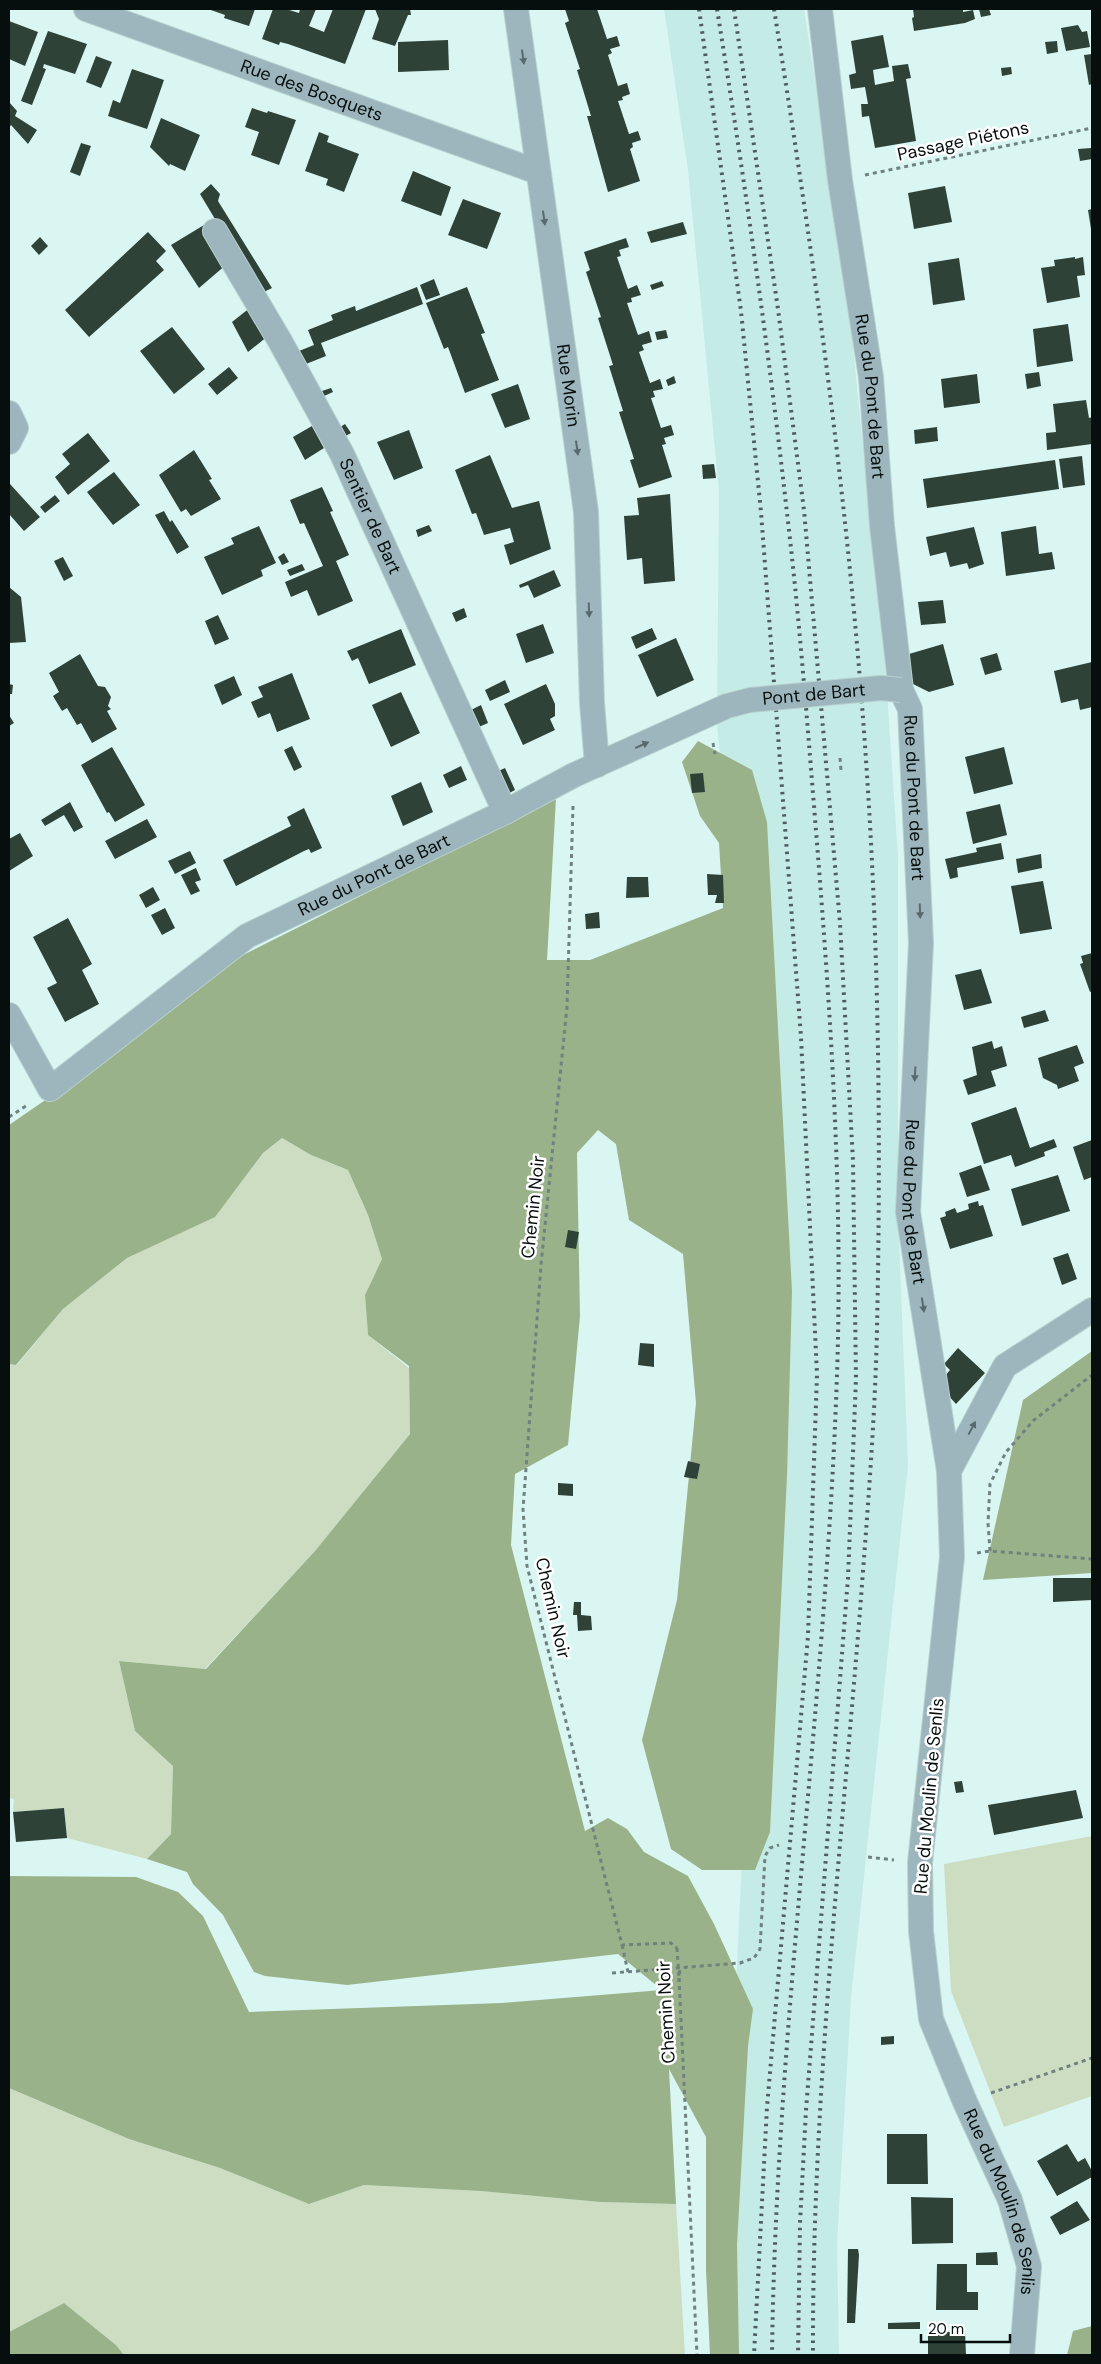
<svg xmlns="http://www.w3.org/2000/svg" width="1101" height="2364" font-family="'DM Sans',sans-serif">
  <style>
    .built { fill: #c5ebe7 }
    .green { fill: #cdddc2 }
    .forest { fill: #9ab289 }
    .building { fill: #2f4238 }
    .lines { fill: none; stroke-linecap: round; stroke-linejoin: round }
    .street-casing { stroke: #b7d1ce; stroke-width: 26 }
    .path { stroke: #6f8280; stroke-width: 3; stroke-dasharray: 4 4; stroke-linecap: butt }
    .street { stroke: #9db5bc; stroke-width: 24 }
    .rail { stroke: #4d5d5c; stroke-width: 4; stroke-dasharray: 2.5 5; stroke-linecap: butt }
    .street-bridge-casing { stroke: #b7d1ce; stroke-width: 26; stroke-linecap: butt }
    .path-bridge { stroke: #6f8280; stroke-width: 3; stroke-dasharray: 4 4; stroke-linecap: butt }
    .street-bridge { stroke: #9db5bc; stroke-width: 24 }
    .oneway { fill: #596a6e }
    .labels { text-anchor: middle; stroke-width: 5; stroke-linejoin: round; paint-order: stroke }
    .street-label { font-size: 18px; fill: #060f0e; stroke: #fff }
  </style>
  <rect width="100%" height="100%" fill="#d9f6f3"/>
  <!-- built -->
  <polygon class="built" points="664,9 804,9 847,287 886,676 898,857 898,1214 908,1465 851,1998 837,2244 839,2355 725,2355 726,2203 768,1297 717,723 719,491 688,170"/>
  <!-- green -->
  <g class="green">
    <polygon points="282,1138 311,1155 348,1170 368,1215 382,1259 365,1295 368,1335 409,1368 410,1434 315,1551 205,1669 119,1661 135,1731 173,1765 171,1834 147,1859 67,1838 64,1808 13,1812 14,1799 9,1798 9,1364 17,1365 63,1309 127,1258 215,1216 263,1153"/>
    <polygon points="1092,1836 1092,2096 1004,2127 951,1991 944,1864"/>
    <polygon points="9,2088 129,2139 220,2168 309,2204 364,2185 480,2191 600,2202 676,2204 685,2355 124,2355 116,2345 64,2303 9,2332"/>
  </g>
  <!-- forest -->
  <g class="forest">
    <polygon points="698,741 752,770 767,822 792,1291 787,1476 770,1832 755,1870 702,1870 671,1849 642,1740 677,1600 696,1403 683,1254 629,1220 616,1144 598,1130 577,1153 580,1316 568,1445 515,1474 511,1545 585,1831 608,1818 627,1829 644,1852 688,1876 714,1924 753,2009 748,2046 737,2245 739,2355 710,2355 706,2270 706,2137 669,2069 676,2204 600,2202 480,2191 364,2185 309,2204 220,2168 129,2139 9,2088 9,1876 136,1877 178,1892 203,1916 249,2012 502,2003 662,1990 618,1954 347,1985 265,1976 254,1972 223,1915 193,1884 187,1872 147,1859 171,1834 173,1766 135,1731 119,1661 206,1669 315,1551 410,1434 409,1366 368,1335 365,1295 382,1259 368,1215 348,1170 311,1155 282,1138 263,1153 215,1217 127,1258 63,1309 16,1365 9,1364 9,1125 134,1039 227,963 556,798 547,960 590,960 723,908 719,843 700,816 682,762"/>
    <polygon points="1092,1351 1092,1573 983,1580 1023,1400"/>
    <polygon points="64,2303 116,2345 124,2355 9,2355 9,2332"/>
    <polygon points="1092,2326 1092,2355 1067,2355 1073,2331"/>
  </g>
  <!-- building -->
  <g class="building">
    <polygon points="208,9 255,9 249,26 224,18 225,15"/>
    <polygon points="273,9 286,9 299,13 300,9 316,9 309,26 324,32 333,9 366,9 345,64 288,44 280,42 279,45 262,39"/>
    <polygon points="375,9 410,9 411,15 408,15 395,46 372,39 379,19"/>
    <polygon points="565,9 597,9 607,39 617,36 620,46 610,49 612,53 608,55 618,86 627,83 630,94 622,97 623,100 618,101 629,134 638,131 641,140 632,143 633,147 630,149 640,181 608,192 587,116 591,116 577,70 580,69 565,23 569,21"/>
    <polygon points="913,9 963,9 963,12 973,10 975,19 965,23 914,31 912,18 914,17"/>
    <polygon points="979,9 989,9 991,15 981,17"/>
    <polygon points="9,21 38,32 25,66 9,59"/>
    <polygon points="1078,25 1082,32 1087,31 1090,47 1066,51 1061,28"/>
    <polygon points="48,31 87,44 75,74 44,64 43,68 46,69 32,105 21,101"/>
    <polygon points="883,35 889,67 873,70 875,85 894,81 892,66 908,64 911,78 906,79 916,141 875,148 869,116 862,117 861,104 868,104 865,87 851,89 849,75 856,73 851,41"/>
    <polygon points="448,40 449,70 398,72 398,42"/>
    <polygon points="1057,41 1058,52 1047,54 1045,42"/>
    <polygon points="1092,54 1092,84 1089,85 1084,55"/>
    <polygon points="96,56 112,62 101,88 86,82"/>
    <polygon points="1011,67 1012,74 1002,76 1001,68"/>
    <polygon points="132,69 164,80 147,129 108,116 113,100 120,103"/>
    <polygon points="9,102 17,111 15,116 37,130 28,144 11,125 9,128"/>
    <polygon points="252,108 267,113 268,111 296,120 279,165 251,155 259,132 245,127"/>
    <polygon points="161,118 200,135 185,171 170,164 169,166 150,147"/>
    <polygon points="319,132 329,136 327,142 359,154 344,192 326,185 328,179 305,171"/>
    <polygon points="81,143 91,146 80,176 70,172"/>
    <polygon points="1091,148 1092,159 1080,161 1078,149"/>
    <polygon points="413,171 451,187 441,216 401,201"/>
    <polygon points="211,184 220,194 218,201 272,288 260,294 200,194"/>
    <polygon points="945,186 952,222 914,229 908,193"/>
    <polygon points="463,199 501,213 487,249 448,235"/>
    <polygon points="1092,209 1092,229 1091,229 1088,210"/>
    <polygon points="683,222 687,234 651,243 647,232"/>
    <polygon points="204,225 227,264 199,288 171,245"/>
    <polygon points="148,232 166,251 156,261 164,270 89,337 65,310"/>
    <polygon points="40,237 48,246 39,255 31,246"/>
    <polygon points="626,238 629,247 619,250 621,256 617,257 628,289 637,285 641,295 631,298 632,302 627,303 638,335 649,331 652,342 642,345 644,350 639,352 650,383 660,379 663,389 653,391 655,397 651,398 661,428 671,425 674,435 664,438 666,444 662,445 672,477 639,488 630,460 634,459 619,412 623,411 609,366 613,365 598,318 601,317 586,272 590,270 584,252"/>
    <polygon points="1075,257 1075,259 1083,257 1085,275 1077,276 1080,297 1047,303 1041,268 1055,266 1054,260"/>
    <polygon points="959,258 965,300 933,305 928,263"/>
    <polygon points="434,279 440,295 426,300 420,285"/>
    <polygon points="662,281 664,286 652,290 650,285"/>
    <polygon points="417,287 423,304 321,343 326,356 306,364 294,353 314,345 308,330 333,320 331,315 355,306 356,311"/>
    <polygon points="467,287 485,333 481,334 499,380 465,393 448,347 444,349 426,303"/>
    <polygon points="251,307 268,336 248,352 232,322"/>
    <polygon points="1068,324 1073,361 1037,367 1033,329"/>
    <polygon points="172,327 205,369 174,394 140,351"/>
    <polygon points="666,330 668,338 657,340 655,332"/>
    <polygon points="229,367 238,378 217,395 208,384"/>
    <polygon points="1039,372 1041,386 1027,389 1025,374"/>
    <polygon points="977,374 980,403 944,408 941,379"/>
    <polygon points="674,376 676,383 668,386 666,380"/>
    <polygon points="518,384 530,419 505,428 491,394"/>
    <polygon points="331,388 333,392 324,396 322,391"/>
    <polygon points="1086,400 1089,418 1092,417 1092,444 1047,450 1046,433 1056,432 1053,404"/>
    <polygon points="345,424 351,433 342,438 337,429"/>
    <polygon points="312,426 324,448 305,460 293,437"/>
    <polygon points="937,427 938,441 915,444 914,430"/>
    <polygon points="409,430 423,468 394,480 377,442"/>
    <polygon points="88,433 110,461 68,495 55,477 70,464 62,454"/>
    <polygon points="194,450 212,479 209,480 221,499 191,516 186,509 181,512 159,475"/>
    <polygon points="490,455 512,508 539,501 551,549 510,565 504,545 514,542 510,528 484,535 476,513 472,514 455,470"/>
    <polygon points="1082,456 1085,485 1063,488 1059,459"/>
    <polygon points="1055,460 1059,489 927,508 923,479"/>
    <polygon points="714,464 716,478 703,479 702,465"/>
    <polygon points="114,472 140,505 113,525 87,492"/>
    <polygon points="10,484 40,517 24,531 9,514"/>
    <polygon points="322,487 333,511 330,512 349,555 336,561 353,601 318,616 307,590 291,597 285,582 323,566 304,523 300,524 290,500"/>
    <polygon points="670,494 675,581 644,584 642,558 627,560 624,516 639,515 637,498"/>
    <polygon points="55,495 60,501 45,513 40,507"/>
    <polygon points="164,511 170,522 172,520 189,547 177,554 155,515"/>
    <polygon points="429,525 432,531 418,537 416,530"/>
    <polygon points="259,526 276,563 261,570 263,576 222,595 204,557 234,544 231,538"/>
    <polygon points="1036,526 1039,554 1052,552 1055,569 1006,576 1001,532"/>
    <polygon points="974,527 984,564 969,569 967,563 950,567 946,552 930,556 926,537"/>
    <polygon points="284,553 289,562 282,565 278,557"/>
    <polygon points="63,557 73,576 64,581 54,561"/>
    <polygon points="302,564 305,570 290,576 287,570"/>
    <polygon points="554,570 561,586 534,598 528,585 520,588 519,585"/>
    <polygon points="9,587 21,597 26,642 9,643"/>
    <polygon points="943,600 946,623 921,625 918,602"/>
    <polygon points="464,608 467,617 456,622 452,613"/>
    <polygon points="218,615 229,639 215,645 205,621"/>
    <polygon points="543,624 554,653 526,663 516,634"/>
    <polygon points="652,628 657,639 636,649 631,637"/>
    <polygon points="401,629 416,665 369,684 358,658 352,661 347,651"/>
    <polygon points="676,638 694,680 657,697 638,655"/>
    <polygon points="943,644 954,685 929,692 909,682 909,654"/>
    <polygon points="997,653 1002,670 985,675 980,658"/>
    <polygon points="80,654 98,686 105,687 111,697 108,706 111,709 107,711 117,729 92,743 81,723 77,725 67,708 62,711 53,696 59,692 49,673"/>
    <polygon points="1092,662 1092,707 1080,710 1078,699 1061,703 1054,671"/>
    <polygon points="292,673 310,719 277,732 270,713 258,718 251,702 263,697 258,687"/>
    <polygon points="234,676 242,695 222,705 214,685"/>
    <polygon points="505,680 510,692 490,701 485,690"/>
    <polygon points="9,684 13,685 12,694 9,694"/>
    <polygon points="546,684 555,704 555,716 550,719 555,730 523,745 504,704"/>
    <polygon points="401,692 420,733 391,747 372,705"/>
    <polygon points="481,705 488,723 474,729 467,712"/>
    <polygon points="9,715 14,723 9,726"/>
    <polygon points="292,746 302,767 294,771 284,750"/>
    <polygon points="112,747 145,805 115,822 109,812 107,813 81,765"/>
    <polygon points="1004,747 1013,784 974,794 965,757"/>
    <polygon points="461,766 467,780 449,788 443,775"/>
    <polygon points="505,768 515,790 504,796 494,773"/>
    <polygon points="703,773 705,792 692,793 690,774"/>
    <polygon points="421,782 433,812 403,826 391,796"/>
    <polygon points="70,802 83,827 74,832 64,815 45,826 41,820"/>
    <polygon points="1000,804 1007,835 973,844 966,812"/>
    <polygon points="304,808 322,848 311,853 309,849 304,851 236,886 223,860 291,826 287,817"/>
    <polygon points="147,819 157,837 115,859 105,841"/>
    <polygon points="20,833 33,856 9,871 9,839"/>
    <polygon points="1001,843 1004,859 957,868 958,877 950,879 945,859 977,852 976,848"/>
    <polygon points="190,851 196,863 175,874 168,861"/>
    <polygon points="1041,854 1042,868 1018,873 1016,859"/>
    <polygon points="196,868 201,880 195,882 200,891 191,895 181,875"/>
    <polygon points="707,874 723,875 724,903 715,903 717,895 708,895"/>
    <polygon points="627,877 648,877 649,897 626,898"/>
    <polygon points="1043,881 1052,929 1020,934 1011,886"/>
    <polygon points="153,887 160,900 146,908 139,895"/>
    <polygon points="165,908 175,928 162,935 151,915"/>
    <polygon points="599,912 600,928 586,929 585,914"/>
    <polygon points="68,918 92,964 82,970 99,1004 65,1022 47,988 57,983 33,937"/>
    <polygon points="1092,953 1092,991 1090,992 1080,964 1083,963 1081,956"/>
    <polygon points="981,969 992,1003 964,1010 955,975"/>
    <polygon points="1045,1010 1049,1021 1024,1028 1021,1017"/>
    <polygon points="992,1041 994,1049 1002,1046 1007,1066 991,1071 996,1086 968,1095 963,1080 977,1075 972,1047"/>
    <polygon points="1077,1045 1084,1063 1074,1067 1079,1081 1058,1089 1057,1085 1043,1078 1038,1058"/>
    <polygon points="1016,1107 1030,1148 1054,1139 1057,1147 1044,1152 1045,1156 1015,1167 1011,1155 984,1164 971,1123"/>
    <polygon points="1092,1140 1092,1177 1084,1180 1073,1147"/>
    <polygon points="981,1165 990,1190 967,1197 959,1173"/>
    <polygon points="1058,1175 1070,1211 1022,1226 1011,1189"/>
    <polygon points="978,1201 979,1206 983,1205 993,1236 950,1249 940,1218 946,1216 945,1212 955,1208 957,1213 969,1209 968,1204"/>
    <polygon points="568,1230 579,1232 576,1249 565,1247"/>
    <polygon points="1068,1253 1077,1279 1062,1285 1053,1258"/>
    <polygon points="640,1343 654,1344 654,1367 638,1365"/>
    <polygon points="958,1348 985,1373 956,1404 938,1384 950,1370 944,1364"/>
    <polygon points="688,1461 700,1464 697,1479 684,1477"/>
    <polygon points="558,1483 573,1484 573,1496 558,1495"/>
    <polygon points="1053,1578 1092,1578 1092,1600 1053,1602"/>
    <polygon points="574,1602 581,1602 581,1615 591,1616 592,1630 578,1631 577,1615 573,1615"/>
    <polygon points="962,1781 964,1792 956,1793 954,1782"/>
    <polygon points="1076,1790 1083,1818 994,1835 988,1805"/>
    <polygon points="64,1808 67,1838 16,1842 13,1812"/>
    <polygon points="894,2036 894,2044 881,2045 881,2037"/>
    <polygon points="887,2134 927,2134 928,2184 887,2184"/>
    <polygon points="1067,2144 1078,2162 1085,2158 1092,2171 1092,2177 1057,2196 1037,2161"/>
    <polygon points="911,2197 953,2198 953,2243 912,2244"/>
    <polygon points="1077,2201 1090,2220 1060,2235 1050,2217"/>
    <polygon points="848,2249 858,2249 859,2255 855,2323 847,2323"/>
    <polygon points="997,2252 998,2265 976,2265 976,2253"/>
    <polygon points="937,2264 967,2264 967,2292 978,2292 978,2310 936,2310"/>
    <polygon points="920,2322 920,2329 888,2329 888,2323"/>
    <polygon points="965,2331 966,2355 928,2355 928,2333"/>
  </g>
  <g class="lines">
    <defs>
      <g id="street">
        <path id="s1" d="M86 9 538 172"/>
        <path id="s2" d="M516 9 586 512 592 703 597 765"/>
        <path id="s3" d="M820 9 840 180 871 377 882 526 901 690 910 709 921 943 908 1212 949 1471 952 1557 920 1863 921 1931 931 2019 965 2102 1010 2200 1029 2266 1022 2355"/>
        <path id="s4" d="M215 231 280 341 342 454 505 812"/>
        <polyline points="9,413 16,428 9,442"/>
        <path id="s5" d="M9 1015 50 1089 247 936 505 812 574 775 727 706"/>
        <polyline points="949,1471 1005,1366 1092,1310"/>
      </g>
    </defs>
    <!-- street casing -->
    <use href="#street" class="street-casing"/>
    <!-- path -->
    <g class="path">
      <polyline points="865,175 1092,128"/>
      <polyline points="713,743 715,754"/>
      <polyline points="840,758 841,771"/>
      <polyline points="573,806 567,1007 541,1265 523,1509 527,1566 622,1945 671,1943 677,1948"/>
      <polyline points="9,1117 29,1104"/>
      <polyline points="990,1551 988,1523 990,1484 1006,1452 1034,1420 1092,1375"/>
      <polyline points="977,1553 990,1551 1092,1559"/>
      <polyline points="868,1857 894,1860"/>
      <polyline points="622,1945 628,1972"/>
      <polyline points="612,1973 740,1963 754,1958 760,1949 765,1856 770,1848 779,1845"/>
      <polyline points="679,1978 697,2355"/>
      <polyline points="679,1982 680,1968"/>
      <polyline points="991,2093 1092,2058"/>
    </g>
    <!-- street -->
    <use href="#street" class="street"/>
    <!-- rail -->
    <g class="rail">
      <polyline points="699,9 741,311 761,512 801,1037 817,1374 808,1636 767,2107 754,2355"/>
      <path d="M717 9C744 176 768 344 787 513 800 623 808 733 817 843 831 1020 843 1197 837 1375 826 1703 776 2028 772 2355"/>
      <polyline points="734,9 778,309 804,510 840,923 853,1161 856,1379 848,1578 806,2110 800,2223 798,2355"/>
      <path d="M774 9C814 258 849 508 866 760 879 949 881 1139 877 1328 875 1423 867 1517 860 1611 840 1859 812 2107 813 2355"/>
    </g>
    <defs>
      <g id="street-bridge">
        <path id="s6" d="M727 706 750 700 881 688 901 690"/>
      </g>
    </defs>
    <!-- street-bridge casing -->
    <use href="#street-bridge" class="street-bridge-casing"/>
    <!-- path-bridge -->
    <polyline class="path-bridge" points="677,1948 679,1978"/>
    <!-- street-bridge -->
    <use href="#street-bridge" class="street-bridge"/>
  </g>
  <!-- one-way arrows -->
  <defs><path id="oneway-solid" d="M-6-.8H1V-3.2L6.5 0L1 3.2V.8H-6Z" transform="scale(1.25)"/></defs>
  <g class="oneway">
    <use href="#oneway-solid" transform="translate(523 57) rotate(82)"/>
    <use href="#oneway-solid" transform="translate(544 218) rotate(82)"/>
    <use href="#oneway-solid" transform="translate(577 448) rotate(82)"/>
    <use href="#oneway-solid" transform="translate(589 610) rotate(88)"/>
    <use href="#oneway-solid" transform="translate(642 745) rotate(-24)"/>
    <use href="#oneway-solid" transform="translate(920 911) rotate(88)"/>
    <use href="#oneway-solid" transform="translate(915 1074) rotate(93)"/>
    <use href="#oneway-solid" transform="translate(923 1305) rotate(81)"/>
    <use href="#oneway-solid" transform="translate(972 1428) rotate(-62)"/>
  </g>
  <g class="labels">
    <!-- street labels -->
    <g class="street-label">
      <text dy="6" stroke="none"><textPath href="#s1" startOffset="240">Rue des Bosquets</textPath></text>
      <text transform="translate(963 141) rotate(-12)" y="6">Passage Piétons</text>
      <text dy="6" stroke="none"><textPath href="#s2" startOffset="380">Rue Morin</textPath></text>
      <text dy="6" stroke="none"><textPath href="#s3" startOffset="391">Rue du Pont de Bart</textPath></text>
      <text dy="6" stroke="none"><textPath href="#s4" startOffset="325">Sentier de Bart</textPath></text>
      <text dy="6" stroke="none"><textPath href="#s6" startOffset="88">Pont de Bart</textPath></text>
      <text dy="6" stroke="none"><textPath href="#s3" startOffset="796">Rue du Pont de Bart</textPath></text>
      <text dy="6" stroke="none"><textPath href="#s5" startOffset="475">Rue du Pont de Bart</textPath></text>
      <text dy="6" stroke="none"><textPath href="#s3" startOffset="1201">Rue du Pont de Bart</textPath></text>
      <text transform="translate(533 1207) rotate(-84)" y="6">Chemin Noir</text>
      <text transform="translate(553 1608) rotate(77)" y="6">Chemin Noir</text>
      <text transform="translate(929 1796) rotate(-85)" y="6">Rue du Moulin de Senlis</text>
      <text transform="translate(666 2012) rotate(-93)" y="6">Chemin Noir</text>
      <text dy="6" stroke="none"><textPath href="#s3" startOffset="2220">Rue du Moulin de Senlis</textPath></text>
    </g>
  </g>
  <!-- border -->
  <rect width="1101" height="2364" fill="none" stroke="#060f0e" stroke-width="20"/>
  <!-- scale -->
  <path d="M921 2334v8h89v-8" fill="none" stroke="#060f0e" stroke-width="2.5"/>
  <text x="928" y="2334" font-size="15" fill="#060f0e" stroke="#ffffff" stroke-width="4" paint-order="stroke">20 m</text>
</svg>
